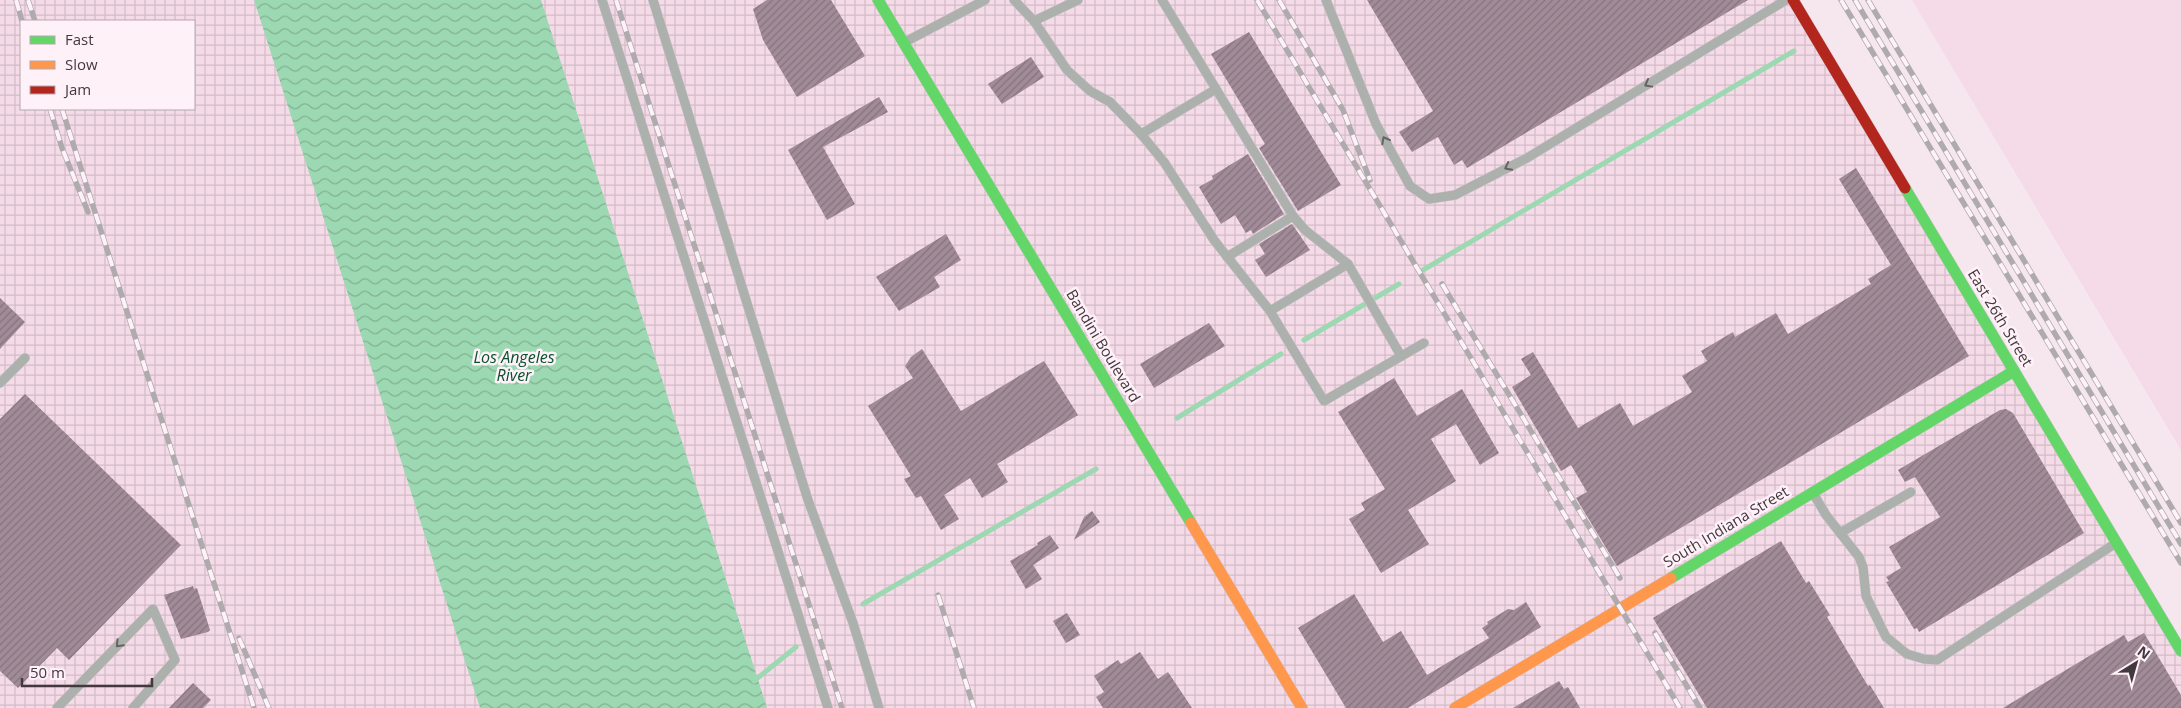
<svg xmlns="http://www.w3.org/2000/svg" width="2181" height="708" font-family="'Open Sans',sans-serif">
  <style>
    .built { fill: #f5dae8 }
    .industrial { fill: url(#industrial-grid); fill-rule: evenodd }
    .water { fill: url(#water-waves) }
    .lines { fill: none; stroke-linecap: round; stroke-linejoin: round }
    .stream { stroke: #9cd9b2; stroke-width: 5 }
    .building { fill: url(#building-hatch) }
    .lane-casing { stroke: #d1c5cb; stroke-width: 10 }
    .fast-casing { stroke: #d1c5cb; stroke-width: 12 }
    .slow-casing { stroke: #d1c5cb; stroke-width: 12 }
    .jam-casing { stroke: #d1c5cb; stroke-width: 12 }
    .lane { stroke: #acb1ad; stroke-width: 9 }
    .fast { stroke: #63d668; stroke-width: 11 }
    .slow { stroke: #ff974d; stroke-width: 11 }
    .jam { stroke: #b3261e; stroke-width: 11 }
    .rail-casing { stroke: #afabad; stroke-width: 5.5 }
    .rail { stroke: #fef2f8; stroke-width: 4; stroke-dasharray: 11; stroke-linecap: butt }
    .oneway { stroke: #686265 }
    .labels { text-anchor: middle; stroke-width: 5; stroke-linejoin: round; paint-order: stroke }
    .street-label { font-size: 15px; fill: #43383e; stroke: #fef2f8 }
    .water-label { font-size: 16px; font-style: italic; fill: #07512d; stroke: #fef2f8 }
  </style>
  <defs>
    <pattern id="industrial-grid" width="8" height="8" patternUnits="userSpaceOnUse" patternTransform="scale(1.25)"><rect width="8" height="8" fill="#f5dae8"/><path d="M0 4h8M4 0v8" fill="none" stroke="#d3bcc8"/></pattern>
    <pattern id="water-waves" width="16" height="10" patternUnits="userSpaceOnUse" patternTransform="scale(1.25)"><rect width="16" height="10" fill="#9cd9b2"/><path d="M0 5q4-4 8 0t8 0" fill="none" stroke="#81b192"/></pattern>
    <pattern id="building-hatch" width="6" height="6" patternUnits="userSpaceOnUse" patternTransform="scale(1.25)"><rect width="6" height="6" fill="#a18b98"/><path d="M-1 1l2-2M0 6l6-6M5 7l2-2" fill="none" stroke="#85737d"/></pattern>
  </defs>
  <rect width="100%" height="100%" fill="#f6e6ee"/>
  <!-- built -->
  <polygon class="built" points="1912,0 2181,0 2181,450"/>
  <!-- industrial -->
  <path class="industrial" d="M0 0H1788L2181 651V708H0ZM21 21H194V109H21Z"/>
  <!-- water -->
  <polygon class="water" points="254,0 541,0 767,708 480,708"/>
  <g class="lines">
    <!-- stream -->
    <g class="stream">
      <polyline points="1423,270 1794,51"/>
      <polyline points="1375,298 1399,284"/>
      <polyline points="1304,340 1365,304"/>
      <polyline points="1177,418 1281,354"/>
      <polyline points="863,604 1096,469"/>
      <polyline points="754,681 796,647"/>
    </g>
  </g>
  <!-- building -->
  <g class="building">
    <polygon points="767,0 831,0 865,56 797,97 763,40 753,9"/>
    <polygon points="1367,0 1748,0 1467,168 1462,160 1454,165 1438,137 1412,152 1399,132 1433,111"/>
    <polygon points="1249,32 1341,185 1298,211 1259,148 1265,144 1211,54"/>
    <polygon points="1031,57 1044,77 1002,104 988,84"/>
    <polygon points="879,97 888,112 823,147 855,204 827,220 788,150"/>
    <polygon points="1248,154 1284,214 1253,234 1251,230 1246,233 1235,215 1221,224 1199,187 1213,179 1212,176"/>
    <polygon points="1856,168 1969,356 1617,566 1576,498 1587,492 1571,465 1561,471 1512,387 1531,375 1521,359 1533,352 1578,428 1620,403 1633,426 1692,392 1682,376 1707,361 1701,351 1733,332 1735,337 1776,313 1788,334 1871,284 1868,279 1891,265 1839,179"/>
    <polygon points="1292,224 1310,250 1266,277 1255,260 1265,254 1259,244"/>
    <polygon points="946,234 961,260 934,277 940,287 899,311 876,277"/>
    <polygon points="0,298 25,322 0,349"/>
    <polygon points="1209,323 1225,346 1154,388 1140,364"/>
    <polygon points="922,349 961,411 1044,361 1078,415 997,464 1008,482 982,498 970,478 944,495 959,519 941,530 921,496 916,498 904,479 911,476 868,406 913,378 905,366 911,357"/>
    <polygon points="1394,378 1417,416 1462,389 1499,453 1480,465 1456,424 1431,439 1456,481 1408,510 1429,544 1381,573 1349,519 1365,510 1361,503 1385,489 1338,412"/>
    <polygon points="25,394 181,545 69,660 57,648 18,688 0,671 0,419"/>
    <polygon points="2000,410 2006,409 2013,413 2084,533 1919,632 1917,628 1914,629 1886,582 1889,581 1886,577 1901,568 1889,547 1940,517 1915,477 1905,482 1898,470"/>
    <polygon points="1092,511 1100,522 1074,540 1084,517"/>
    <polygon points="1050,535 1059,548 1033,565 1042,579 1026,589 1010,561 1038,545 1037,543"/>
    <polygon points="1781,541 1806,583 1809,581 1830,615 1827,617 1868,686 1870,685 1884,708 1707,708 1653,618"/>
    <polygon points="193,586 194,589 197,588 210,630 208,632 181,639 164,595"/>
    <polygon points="1354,594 1383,642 1401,631 1427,675 1489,638 1482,628 1488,624 1487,622 1508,609 1514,610 1526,602 1541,627 1408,708 1346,708 1298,628"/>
    <polygon points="1067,613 1080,635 1066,643 1053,621"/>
    <polygon points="2144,633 2181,695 2181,708 2003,708 2124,635 2128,642"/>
    <polygon points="1140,652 1158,679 1168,672 1192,708 1103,708 1096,697 1104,692 1094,676 1118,660 1121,664"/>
    <polygon points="1559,681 1564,689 1568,687 1580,708 1513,708"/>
    <polygon points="193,683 211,700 203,708 169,708"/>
  </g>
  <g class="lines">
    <defs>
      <g id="lane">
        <polyline points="602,0 828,708"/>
        <polyline points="653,0 808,500 853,623 879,708"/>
        <polyline points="1014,0 1034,21 1067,70 1090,91 1110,102 1141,134 1164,162 1214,240 1270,311 1324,401 1424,343"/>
        <polyline points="1162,0 1293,216 1305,230 1348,264 1401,356"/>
        <polyline points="1326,0 1376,124 1410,186 1429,199 1455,195 1527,158 1786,0"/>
        <polyline points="1034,21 1078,0"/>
        <polyline points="905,42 985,0"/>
        <polyline points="1141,134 1216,89"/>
        <polyline points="1227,257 1293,216"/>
        <polyline points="1270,311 1348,264"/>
        <polyline points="0,383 25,358"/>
        <polyline points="1813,493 1826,515 1859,557 1863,567 1866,596 1886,637 1907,654 1924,659 1937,660 2116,543"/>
        <polyline points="1840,533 1911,492"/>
        <polyline points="57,708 153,609 175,660 133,708"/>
      </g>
      <g id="fast">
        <polyline points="878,0 1191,523"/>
        <polyline points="1905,188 2181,651"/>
        <polyline points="1671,578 2014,371"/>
      </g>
      <g id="slow">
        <polyline points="1191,523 1302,708"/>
        <polyline points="1455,708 1671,578"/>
      </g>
      <polyline id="jam" points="1793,0 1905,188"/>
    </defs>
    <!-- lane casing -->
    <use href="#lane" class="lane-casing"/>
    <!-- fast casing -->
    <use href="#fast" class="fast-casing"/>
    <!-- slow casing -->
    <use href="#slow" class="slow-casing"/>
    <!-- jam casing -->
    <use href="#jam" class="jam-casing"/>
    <!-- lane -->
    <use href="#lane" class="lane"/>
    <!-- fast -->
    <use href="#fast" class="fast"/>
    <!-- slow -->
    <use href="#slow" class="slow"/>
    <!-- jam -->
    <use href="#jam" class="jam"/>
    <defs>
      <g id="rail">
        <polyline points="16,0 22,21"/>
        <polyline points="28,0 35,21"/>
        <polyline points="616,0 842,708"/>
        <polyline points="1257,0 1680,708"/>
        <polyline points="1279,0 1343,110 1370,180"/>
        <polyline points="1841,0 2181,563"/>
        <polyline points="1855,0 2181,544"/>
        <polyline points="1868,0 2181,523"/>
        <polyline points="50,109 62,148 88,212"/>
        <polyline points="62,109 254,708"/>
        <polyline points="1442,284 1620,578"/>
        <polyline points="938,595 974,708"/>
        <polyline points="1655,633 1700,708"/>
        <polyline points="239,638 269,708"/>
      </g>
    </defs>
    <!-- rail casing -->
    <use href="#rail" class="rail-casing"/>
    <!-- rail -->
    <use href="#rail" class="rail"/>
  </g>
  <!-- one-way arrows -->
  <defs><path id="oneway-chevron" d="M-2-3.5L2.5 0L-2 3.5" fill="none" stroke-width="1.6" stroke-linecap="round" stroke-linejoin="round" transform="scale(1.25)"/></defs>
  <g class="oneway">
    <use href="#oneway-chevron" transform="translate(1648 84) rotate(151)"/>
    <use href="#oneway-chevron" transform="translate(1385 140) rotate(-118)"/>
    <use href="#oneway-chevron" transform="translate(1508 167) rotate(153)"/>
    <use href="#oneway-chevron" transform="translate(119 644) rotate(134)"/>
  </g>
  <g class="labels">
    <!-- street labels -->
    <g class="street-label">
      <text transform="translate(2000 318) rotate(59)" y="5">East 26th Street</text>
      <text transform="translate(1103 346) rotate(59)" y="5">Bandini Boulevard</text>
      <text transform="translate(1726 527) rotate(-31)" y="5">South Indiana Street</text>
    </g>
    <!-- water labels -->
    <g class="water-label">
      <text x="514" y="363">Los Angeles<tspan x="514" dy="18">River</tspan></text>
    </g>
  </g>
  <!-- legend -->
  <rect x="20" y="20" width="175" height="90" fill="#fef2f8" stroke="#b3a8ae"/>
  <rect x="30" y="36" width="25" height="8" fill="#63d668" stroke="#b3a8ae"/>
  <text x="65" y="45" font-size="15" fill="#43383e">Fast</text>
  <rect x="30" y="61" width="25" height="8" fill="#ff974d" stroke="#b3a8ae"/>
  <text x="65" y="70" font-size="15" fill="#43383e">Slow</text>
  <rect x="30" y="86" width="25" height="8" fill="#b3261e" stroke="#b3a8ae"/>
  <text x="65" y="95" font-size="15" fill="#43383e">Jam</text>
  <!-- north arrow -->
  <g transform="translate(2136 663) rotate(37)" stroke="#fef2f8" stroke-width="4" paint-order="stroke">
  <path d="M0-4L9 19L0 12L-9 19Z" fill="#43383e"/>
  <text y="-8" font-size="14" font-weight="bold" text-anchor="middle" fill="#43383e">N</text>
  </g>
  <!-- scale -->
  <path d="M22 678v8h130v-8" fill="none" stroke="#43383e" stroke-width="2.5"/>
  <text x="30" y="678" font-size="15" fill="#43383e" stroke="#fef2f8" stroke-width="4" paint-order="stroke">50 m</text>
</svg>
